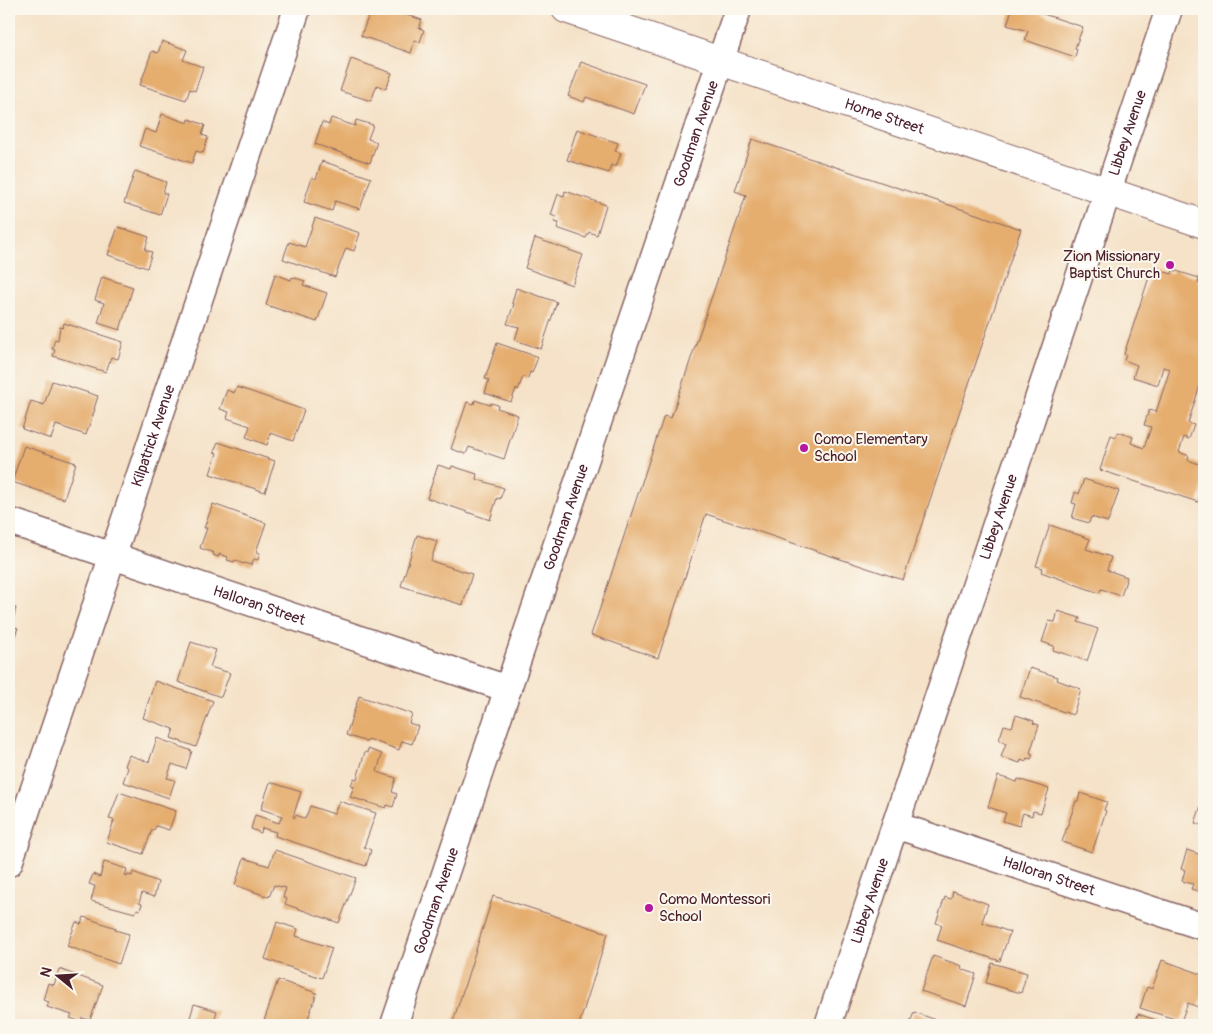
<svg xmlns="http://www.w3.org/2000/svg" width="1213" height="1034" font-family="Pangolin,sans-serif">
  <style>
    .building { fill: #e5ad6e }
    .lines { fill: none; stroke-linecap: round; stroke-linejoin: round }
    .minor-casing { stroke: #866362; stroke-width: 29 }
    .tertiary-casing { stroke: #866362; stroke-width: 30 }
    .minor { stroke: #fff; stroke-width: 26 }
    .tertiary { stroke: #fff; stroke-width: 28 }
    .poi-dot { fill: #b5179e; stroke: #fbf7ec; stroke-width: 2 }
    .labels { text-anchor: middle; stroke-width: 4; stroke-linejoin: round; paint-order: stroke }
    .street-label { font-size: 15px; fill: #4a1f2b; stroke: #fbf7ec }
    .poi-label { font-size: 15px; fill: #4a1f2b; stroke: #fbf7ec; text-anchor: start }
  </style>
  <rect width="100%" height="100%" fill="#fbf7ec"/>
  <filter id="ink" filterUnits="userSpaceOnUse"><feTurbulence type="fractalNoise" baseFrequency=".02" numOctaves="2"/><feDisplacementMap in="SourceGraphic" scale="10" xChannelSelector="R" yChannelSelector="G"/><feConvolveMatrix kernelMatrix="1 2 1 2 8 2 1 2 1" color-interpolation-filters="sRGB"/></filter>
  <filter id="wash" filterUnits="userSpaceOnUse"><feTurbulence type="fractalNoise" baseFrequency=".0096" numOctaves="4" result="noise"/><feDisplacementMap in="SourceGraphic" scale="20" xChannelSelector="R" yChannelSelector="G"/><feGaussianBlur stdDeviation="1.12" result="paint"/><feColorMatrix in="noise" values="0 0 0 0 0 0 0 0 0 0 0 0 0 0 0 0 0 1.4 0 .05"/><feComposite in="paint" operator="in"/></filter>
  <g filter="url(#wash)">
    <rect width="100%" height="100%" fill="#f5e2c8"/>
    <g id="blocks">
      <!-- building -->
      <g class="building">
        <polygon points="371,9 389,9 422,20 419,28 424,30 420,42 415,40 411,53 361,36"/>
        <polygon points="1012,9 1028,9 1083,27 1075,48 1077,49 1075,57 1025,40 1028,31 1007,25"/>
        <polygon points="162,41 187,50 183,60 203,67 195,91 190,89 186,100 140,85 152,51 158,53"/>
        <polygon points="351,59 392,73 386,89 377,85 371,101 340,91"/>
        <polygon points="581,62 645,84 634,114 586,97 584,102 568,96"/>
        <polygon points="162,114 188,123 189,119 205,125 202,135 208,137 203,153 196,151 192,163 139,146 145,129 156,133"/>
        <polygon points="331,118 355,126 356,120 373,125 368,139 377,142 370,163 315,144 322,122 329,125"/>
        <polygon points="577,129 618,143 615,151 621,153 616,167 611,165 609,173 567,160"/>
        <polygon points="752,139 1021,229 903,580 706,514 658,658 591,635 664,416 671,418 746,195 735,191"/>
        <polygon points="322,161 371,178 360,209 335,201 332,211 304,202 312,177 316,179"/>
        <polygon points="135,171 166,182 163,193 167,194 160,215 124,203"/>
        <polygon points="565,191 606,205 597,235 589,232 586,238 557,228 559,223 554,222 556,217 551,215 558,194 564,196"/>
        <polygon points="315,218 360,233 354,251 346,248 335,277 283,259 289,242 305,247"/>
        <polygon points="118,227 149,237 145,250 152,252 147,268 108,255"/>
        <polygon points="535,238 583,255 572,285 525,268"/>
        <polygon points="1152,268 1172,274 1173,270 1199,278 1198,283 1204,285 1204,380 1202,379 1188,423 1194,425 1189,439 1184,437 1179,452 1189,456 1188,460 1204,466 1204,483 1198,502 1100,470 1111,435 1116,437 1118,432 1133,437 1131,443 1144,448 1151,427 1144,425 1149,410 1156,412 1170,369 1163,367 1158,385 1133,377 1137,365 1124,360 1126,355 1124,354"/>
        <polygon points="275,274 291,280 292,277 305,281 303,285 327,293 317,322 266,305"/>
        <polygon points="102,277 133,287 120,330 98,323 104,303 95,300"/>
        <polygon points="516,288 557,302 541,349 515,340 519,327 507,324 514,304 512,303"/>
        <polygon points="64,323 123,342 118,359 111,357 106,372 53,356 55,350 52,349 55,339 58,340 60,327 63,328"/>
        <polygon points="497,343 538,357 532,373 530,372 528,378 523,377 518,390 516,389 511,402 485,393 489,380 485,379"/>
        <polygon points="52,381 98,396 94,409 95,409 86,435 56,425 51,439 22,429 31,401 44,405"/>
        <polygon points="237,387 304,410 293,441 271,433 267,445 246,437 250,426 227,418 229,412 220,409 227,390 234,393"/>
        <polygon points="475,400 490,405 491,403 498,405 497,408 518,415 504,459 469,447 466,454 451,449 467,402 474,404"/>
        <polygon points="218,442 275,461 265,492 210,474 217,453 214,452"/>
        <polygon points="24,446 76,463 64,499 12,482"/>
        <polygon points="438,465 451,469 452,466 477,474 476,479 504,488 500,499 497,498 490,520 427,498"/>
        <polygon points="1084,479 1119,491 1108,522 1091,517 1089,523 1072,518 1076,504 1072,503 1075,492 1079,494"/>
        <polygon points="213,504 266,523 256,552 260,553 258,560 254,559 251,565 244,563 243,564 235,560 234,562 227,560 228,557 219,554 219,557 213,555 214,553 200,548 207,528 204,528"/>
        <polygon points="1050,525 1090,539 1086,549 1111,557 1107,570 1127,577 1121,596 1101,589 1099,593 1041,572 1043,568 1036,566"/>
        <polygon points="417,535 437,541 431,561 472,574 463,605 401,586"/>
        <polygon points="9,606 16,608 11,626 18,628 9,651"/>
        <polygon points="1058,611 1080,618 1078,622 1098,629 1087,661 1053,650 1054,646 1042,642 1049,621 1055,622"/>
        <polygon points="191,642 216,650 210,667 230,673 221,697 178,682"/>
        <polygon points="1030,668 1058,677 1057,680 1081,689 1073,715 1020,697"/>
        <polygon points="155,681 213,701 196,747 171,738 174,729 143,718"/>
        <polygon points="359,696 412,714 409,723 418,726 412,744 402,741 399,750 368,739 367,742 346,735"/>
        <polygon points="1016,715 1034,721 1033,723 1039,725 1030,753 1033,754 1031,759 1027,758 1026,762 1021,760 1020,763 1001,757 1006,743 999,740 1004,725 1012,727"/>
        <polygon points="157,738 192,751 186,769 172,764 167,778 175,780 169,798 123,782 128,768 125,766 129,755 149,762"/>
        <polygon points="368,749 382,754 377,772 396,778 392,792 397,794 393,807 387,805 386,808 350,797 354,786 351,785 354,778 357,779 365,752 367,753"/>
        <polygon points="998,776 1017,782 1018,779 1049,789 1041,813 1033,811 1032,816 1023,813 1019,826 1003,821 1006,813 988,807"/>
        <polygon points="270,782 301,792 293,817 295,818 296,815 305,819 310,806 334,814 339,801 376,813 364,847 371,850 366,866 275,836 276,832 262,828 261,833 251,829 255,815 279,823 282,816 261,809"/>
        <polygon points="119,792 176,811 169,830 156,826 154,830 152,830 143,854 107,842 114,820 109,819"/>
        <polygon points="1080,793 1107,802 1104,810 1106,811 1092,852 1062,842 1076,801 1078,801"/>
        <polygon points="1204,797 1204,826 1195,823"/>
        <polygon points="275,850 356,878 339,923 285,904 287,899 283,897 286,888 274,885 269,897 235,885 244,858 269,866"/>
        <polygon points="1187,850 1204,856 1204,893 1191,889 1193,884 1182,881 1185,870 1181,869"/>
        <polygon points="104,862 127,869 125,876 127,877 128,875 132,876 133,872 158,882 154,897 142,893 139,903 142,904 140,910 137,909 135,913 91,901 95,886 89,884 93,874 100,877"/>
        <polygon points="953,891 988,904 982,922 1010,932 1000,961 937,940 942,925 936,923 945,897 951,899"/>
        <polygon points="493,896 608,933 579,1025 452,1025"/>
        <polygon points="84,917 116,928 115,930 129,934 119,964 67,946 76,922 81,924"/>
        <polygon points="277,922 298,929 296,936 332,948 322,978 265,959"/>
        <polygon points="933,956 962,966 961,969 976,974 966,1006 921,991"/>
        <polygon points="1162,960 1204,975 1204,989 1198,1007 1188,1003 1181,1021 1140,1008 1147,987 1152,989"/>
        <polygon points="992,963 1027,973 1021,993 986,983"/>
        <polygon points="59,969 103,985 90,1020 82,1018 81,1022 70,1018 72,1015 47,1007 49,1002 43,1000 48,983 54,985"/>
        <polygon points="278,980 317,993 308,1018 311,1019 309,1025 268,1025 263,1024"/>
        <polygon points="194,1004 217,1011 213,1025 188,1025"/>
        <polygon points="914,1012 950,1025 914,1025 910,1023"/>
        <polygon points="1138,1014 1171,1025 1135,1025"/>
      </g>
    </g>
  </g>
  <g filter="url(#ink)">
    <use href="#blocks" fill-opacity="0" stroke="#866362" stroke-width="1"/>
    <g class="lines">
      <defs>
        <g id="minor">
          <path id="s1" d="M9 521 508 689"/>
          <path id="s2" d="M895 825 1204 927"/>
          <path id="s3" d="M9 863 297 9"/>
          <path id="s4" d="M394 1025 738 9"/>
          <path id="s5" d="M828 1025 1169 9"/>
        </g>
        <g id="tertiary">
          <path id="s6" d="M566 9 1204 224"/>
        </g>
      </defs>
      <!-- minor casing -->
      <use href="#minor" class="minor-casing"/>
      <!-- tertiary casing -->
      <use href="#tertiary" class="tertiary-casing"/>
      <!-- minor -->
      <use href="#minor" class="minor"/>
      <!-- tertiary -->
      <use href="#tertiary" class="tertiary"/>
    </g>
  </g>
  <!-- markers -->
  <g class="poi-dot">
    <circle cx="1170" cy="265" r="5"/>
    <circle cx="804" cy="448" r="5"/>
    <circle cx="649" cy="908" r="5"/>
  </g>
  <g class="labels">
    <!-- street labels -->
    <g class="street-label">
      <text dy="5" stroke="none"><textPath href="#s6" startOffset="336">Horne Street</textPath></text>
      <text dy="5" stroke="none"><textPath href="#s4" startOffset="941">Goodman Avenue</textPath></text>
      <text dy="5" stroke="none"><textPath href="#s5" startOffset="941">Libbey Avenue</textPath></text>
      <text dy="5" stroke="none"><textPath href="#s3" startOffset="451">Kilpatrick Avenue</textPath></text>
      <text dy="5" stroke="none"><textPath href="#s4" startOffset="536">Goodman Avenue</textPath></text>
      <text dy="5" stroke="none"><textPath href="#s5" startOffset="536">Libbey Avenue</textPath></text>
      <text dy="5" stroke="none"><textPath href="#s1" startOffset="264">Halloran Street</textPath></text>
      <text dy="5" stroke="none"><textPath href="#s2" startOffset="162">Halloran Street</textPath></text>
      <text dy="5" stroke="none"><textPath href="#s4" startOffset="131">Goodman Avenue</textPath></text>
      <text dy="5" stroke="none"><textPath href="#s5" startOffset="131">Libbey Avenue</textPath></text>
    </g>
    <!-- poi labels -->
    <g class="poi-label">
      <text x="1160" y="261" text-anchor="end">Zion Missionary<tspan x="1160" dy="17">Baptist Church</tspan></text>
      <text x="814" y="444">Como Elementary<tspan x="814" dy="17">School</tspan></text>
      <text x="659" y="904">Como Montessori<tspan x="659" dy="17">School</tspan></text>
    </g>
  </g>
  <!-- margin -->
  <rect width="1213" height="1034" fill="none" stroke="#fbf7ec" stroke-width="30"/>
  <!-- north arrow -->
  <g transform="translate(58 976) rotate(288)" stroke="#fbf7ec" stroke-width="4" paint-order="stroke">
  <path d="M0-4L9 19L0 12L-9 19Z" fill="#4a1f2b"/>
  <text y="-8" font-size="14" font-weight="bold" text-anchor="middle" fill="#4a1f2b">N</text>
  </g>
</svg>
